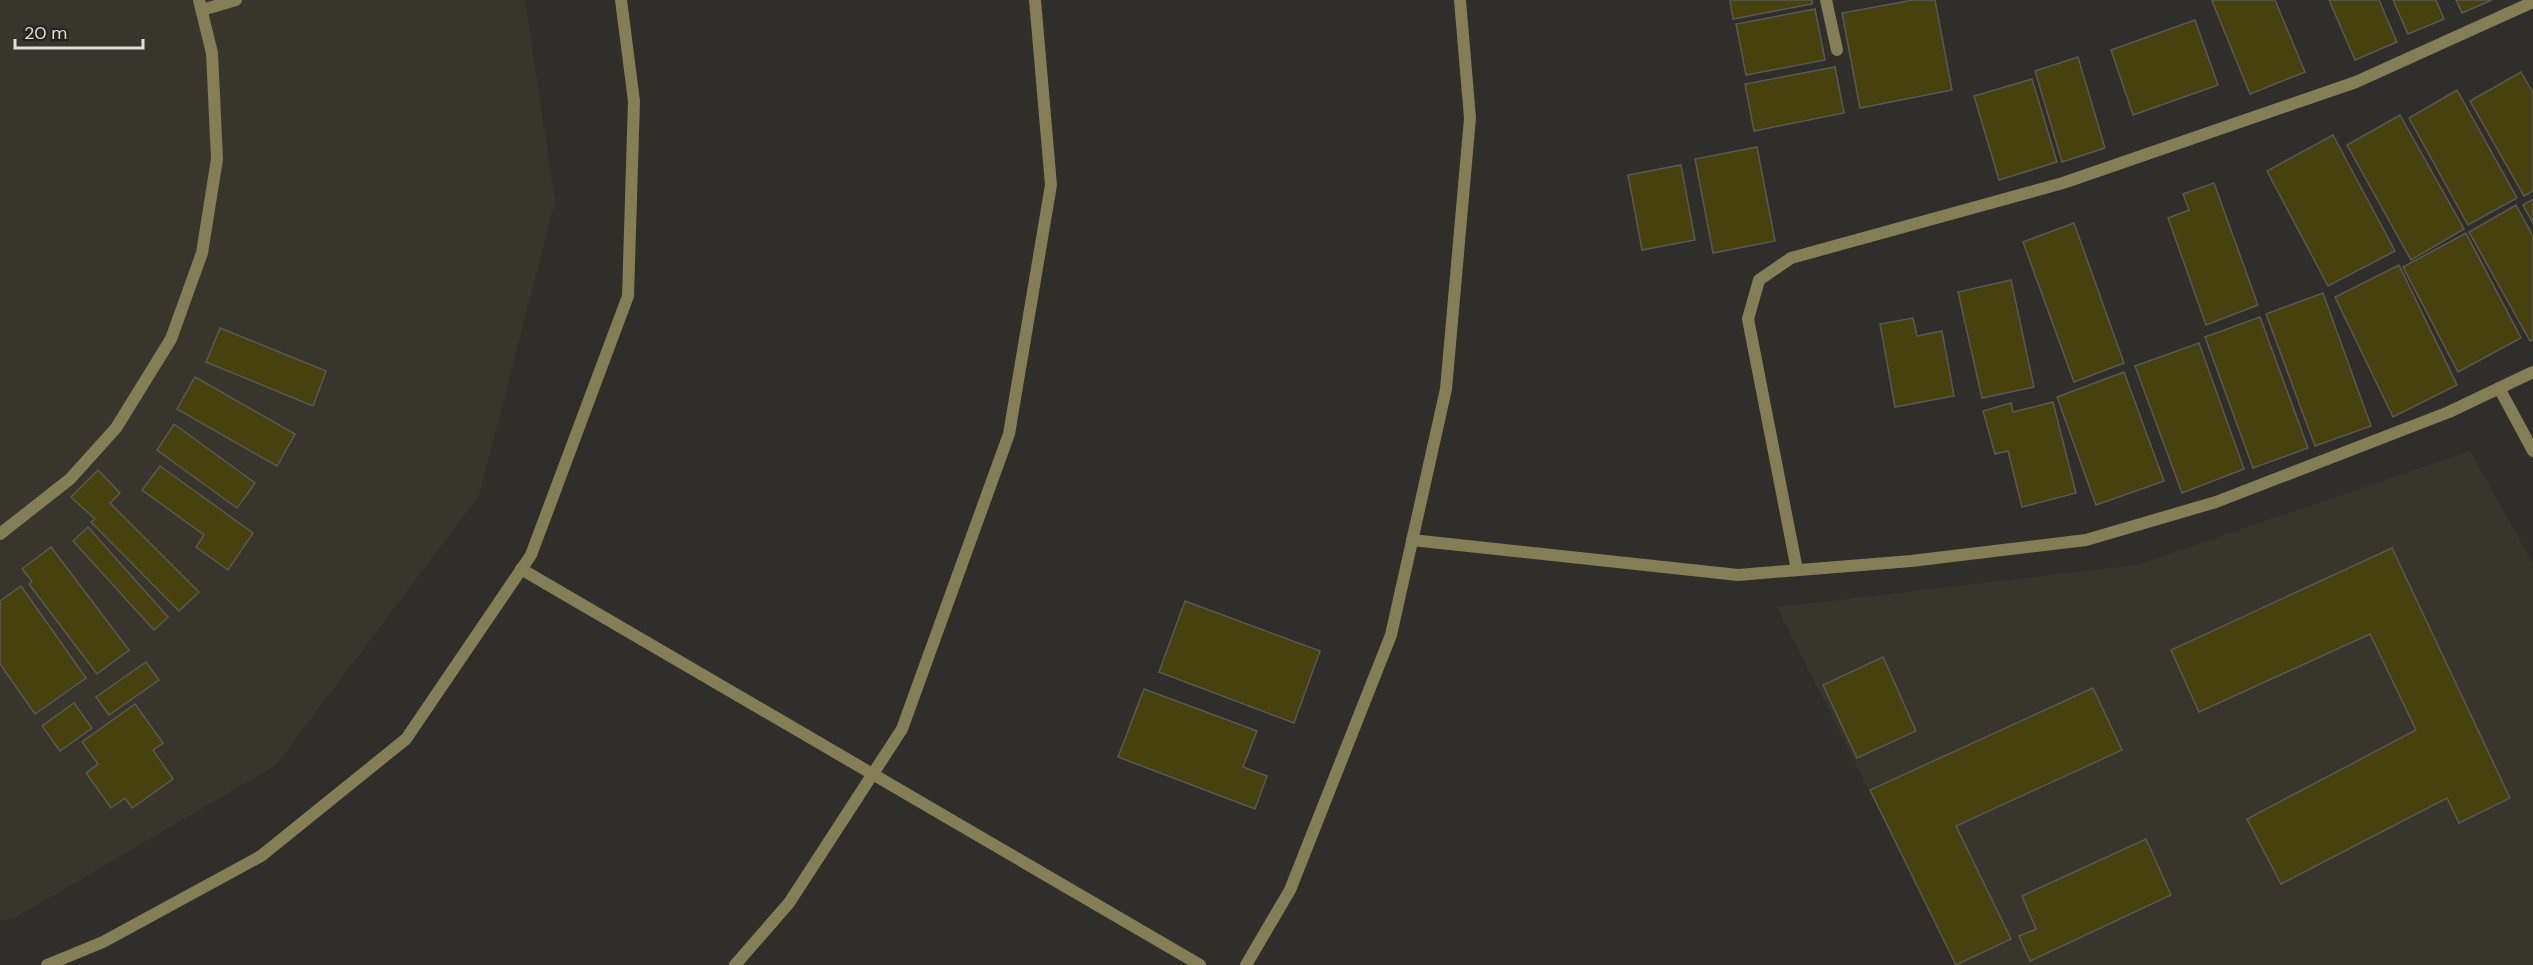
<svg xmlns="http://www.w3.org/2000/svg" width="2533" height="965" font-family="'DM Sans',sans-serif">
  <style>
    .built { fill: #38362c }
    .building { fill: #47410e; stroke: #595854; stroke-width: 1.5 }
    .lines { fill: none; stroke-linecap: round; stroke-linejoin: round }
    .minor { stroke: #837e55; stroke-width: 12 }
    .tertiary { stroke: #837e55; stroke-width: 12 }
  </style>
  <rect width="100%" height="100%" fill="#2f2e2a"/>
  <!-- built -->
  <g class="built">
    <polygon points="0,0 525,0 555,201 479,496 276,765 13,919 0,921"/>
    <polygon points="2470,451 2533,563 2533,965 1957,965 1777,607 2137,565"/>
  </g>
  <!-- building -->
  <g class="building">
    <polygon points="1730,0 1812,0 1812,4 1733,19"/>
    <polygon points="1913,0 1935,0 1952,90 1860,108 1842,13"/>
    <polygon points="2215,0 2275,0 2305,72 2250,94 2212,1"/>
    <polygon points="2329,0 2379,0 2397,42 2355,60"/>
    <polygon points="2393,0 2436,0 2444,19 2408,34"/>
    <polygon points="2456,0 2492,0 2462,13"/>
    <polygon points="1815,9 1825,60 1746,75 1736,24"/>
    <polygon points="2195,20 2218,85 2133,115 2111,50"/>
    <polygon points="2078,57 2105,148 2062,162 2035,71"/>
    <polygon points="1835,67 1844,113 1754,131 1745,84"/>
    <polygon points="2521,72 2533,93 2533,191 2524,196 2470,101"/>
    <polygon points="2032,79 2057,162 1999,180 1974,96"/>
    <polygon points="2457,90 2517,198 2468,225 2409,118"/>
    <polygon points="2400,115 2464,229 2411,260 2347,145"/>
    <polygon points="2333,135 2395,251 2328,286 2267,171"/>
    <polygon points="1757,147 1775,241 1713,253 1695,159"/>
    <polygon points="1681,165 1695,240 1642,250 1628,175"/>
    <polygon points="2214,183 2258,305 2206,325 2168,218 2189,210 2183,194"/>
    <polygon points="2533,199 2533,223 2523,205"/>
    <polygon points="2516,205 2533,236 2533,339 2530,341 2469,232"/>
    <polygon points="2074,223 2124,363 2074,382 2023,242"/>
    <polygon points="2466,233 2521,338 2458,372 2403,267"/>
    <polygon points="2399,265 2457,385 2393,417 2335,297"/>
    <polygon points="2011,280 2034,387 1982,398 1958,292"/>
    <polygon points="2323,293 2371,426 2315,446 2266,314"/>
    <polygon points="2260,317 2308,448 2253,468 2205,337"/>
    <polygon points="1913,318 1917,336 1942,331 1954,396 1895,407 1880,324"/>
    <polygon points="220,328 326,371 313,406 206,362"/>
    <polygon points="2199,343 2244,469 2182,493 2135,366"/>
    <polygon points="2124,372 2164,481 2096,505 2057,397"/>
    <polygon points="195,377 295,434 277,466 177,409"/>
    <polygon points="2053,402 2076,493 2022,507 2008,451 1995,454 1983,411 2011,403 2013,412"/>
    <polygon points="174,424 255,483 237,508 157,450"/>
    <polygon points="160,466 253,533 228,570 196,547 204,535 142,490"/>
    <polygon points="98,470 120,493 110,503 199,592 179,611 91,522 95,519 71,497"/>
    <polygon points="88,527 168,617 154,630 73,541"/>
    <polygon points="51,547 129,650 97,674 29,584 32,581 22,569"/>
    <polygon points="2392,548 2510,798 2459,823 2447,798 2281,884 2247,819 2416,730 2370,634 2199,712 2171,650"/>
    <polygon points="21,586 86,678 35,714 0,664 0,601"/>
    <polygon points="1185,601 1320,651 1294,723 1159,672"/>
    <polygon points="1883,657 1916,731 1857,758 1823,685"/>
    <polygon points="146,662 159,680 109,715 96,697"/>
    <polygon points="2093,688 2122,750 1956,826 2011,939 1956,965 1870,790"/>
    <polygon points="1144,689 1257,731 1243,767 1267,776 1255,809 1118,757"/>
    <polygon points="74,703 92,728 60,751 42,726"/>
    <polygon points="135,704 163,743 153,750 173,779 132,808 125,798 111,808 86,773 98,764 82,742"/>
    <polygon points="2146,839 2171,895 2030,961 2019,936 2036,929 2022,896"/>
  </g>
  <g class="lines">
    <!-- minor -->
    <g class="minor">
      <polyline points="1826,0 1837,50"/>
      <polyline points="2499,388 2533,451"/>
      <polyline points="1412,540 1738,575 1911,561 2086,540 2216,502 2449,412 2533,372"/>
      <polyline points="521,569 1200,965"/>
      <polyline points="1797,570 1748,319 1759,280 1791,258 2063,183 2356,82 2533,2"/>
      <polyline points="47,965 103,942 261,856 406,739 531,555 628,296 634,101 621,0"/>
      <polyline points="735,965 789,903 902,729 1009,434 1051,185 1035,0"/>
      <polyline points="1246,965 1290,890 1391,635 1446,389 1470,118 1460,0"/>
    </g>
    <!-- tertiary -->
    <g class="tertiary">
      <polyline points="202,10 236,0"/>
      <polyline points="0,534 70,479 116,428 171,339 202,253 217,159 212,53 199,0"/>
    </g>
  </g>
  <!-- scale -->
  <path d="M15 39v9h128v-9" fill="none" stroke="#dededb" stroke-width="3"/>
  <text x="24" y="39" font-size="18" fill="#dededb" stroke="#252420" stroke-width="4.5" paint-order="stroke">20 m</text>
</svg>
